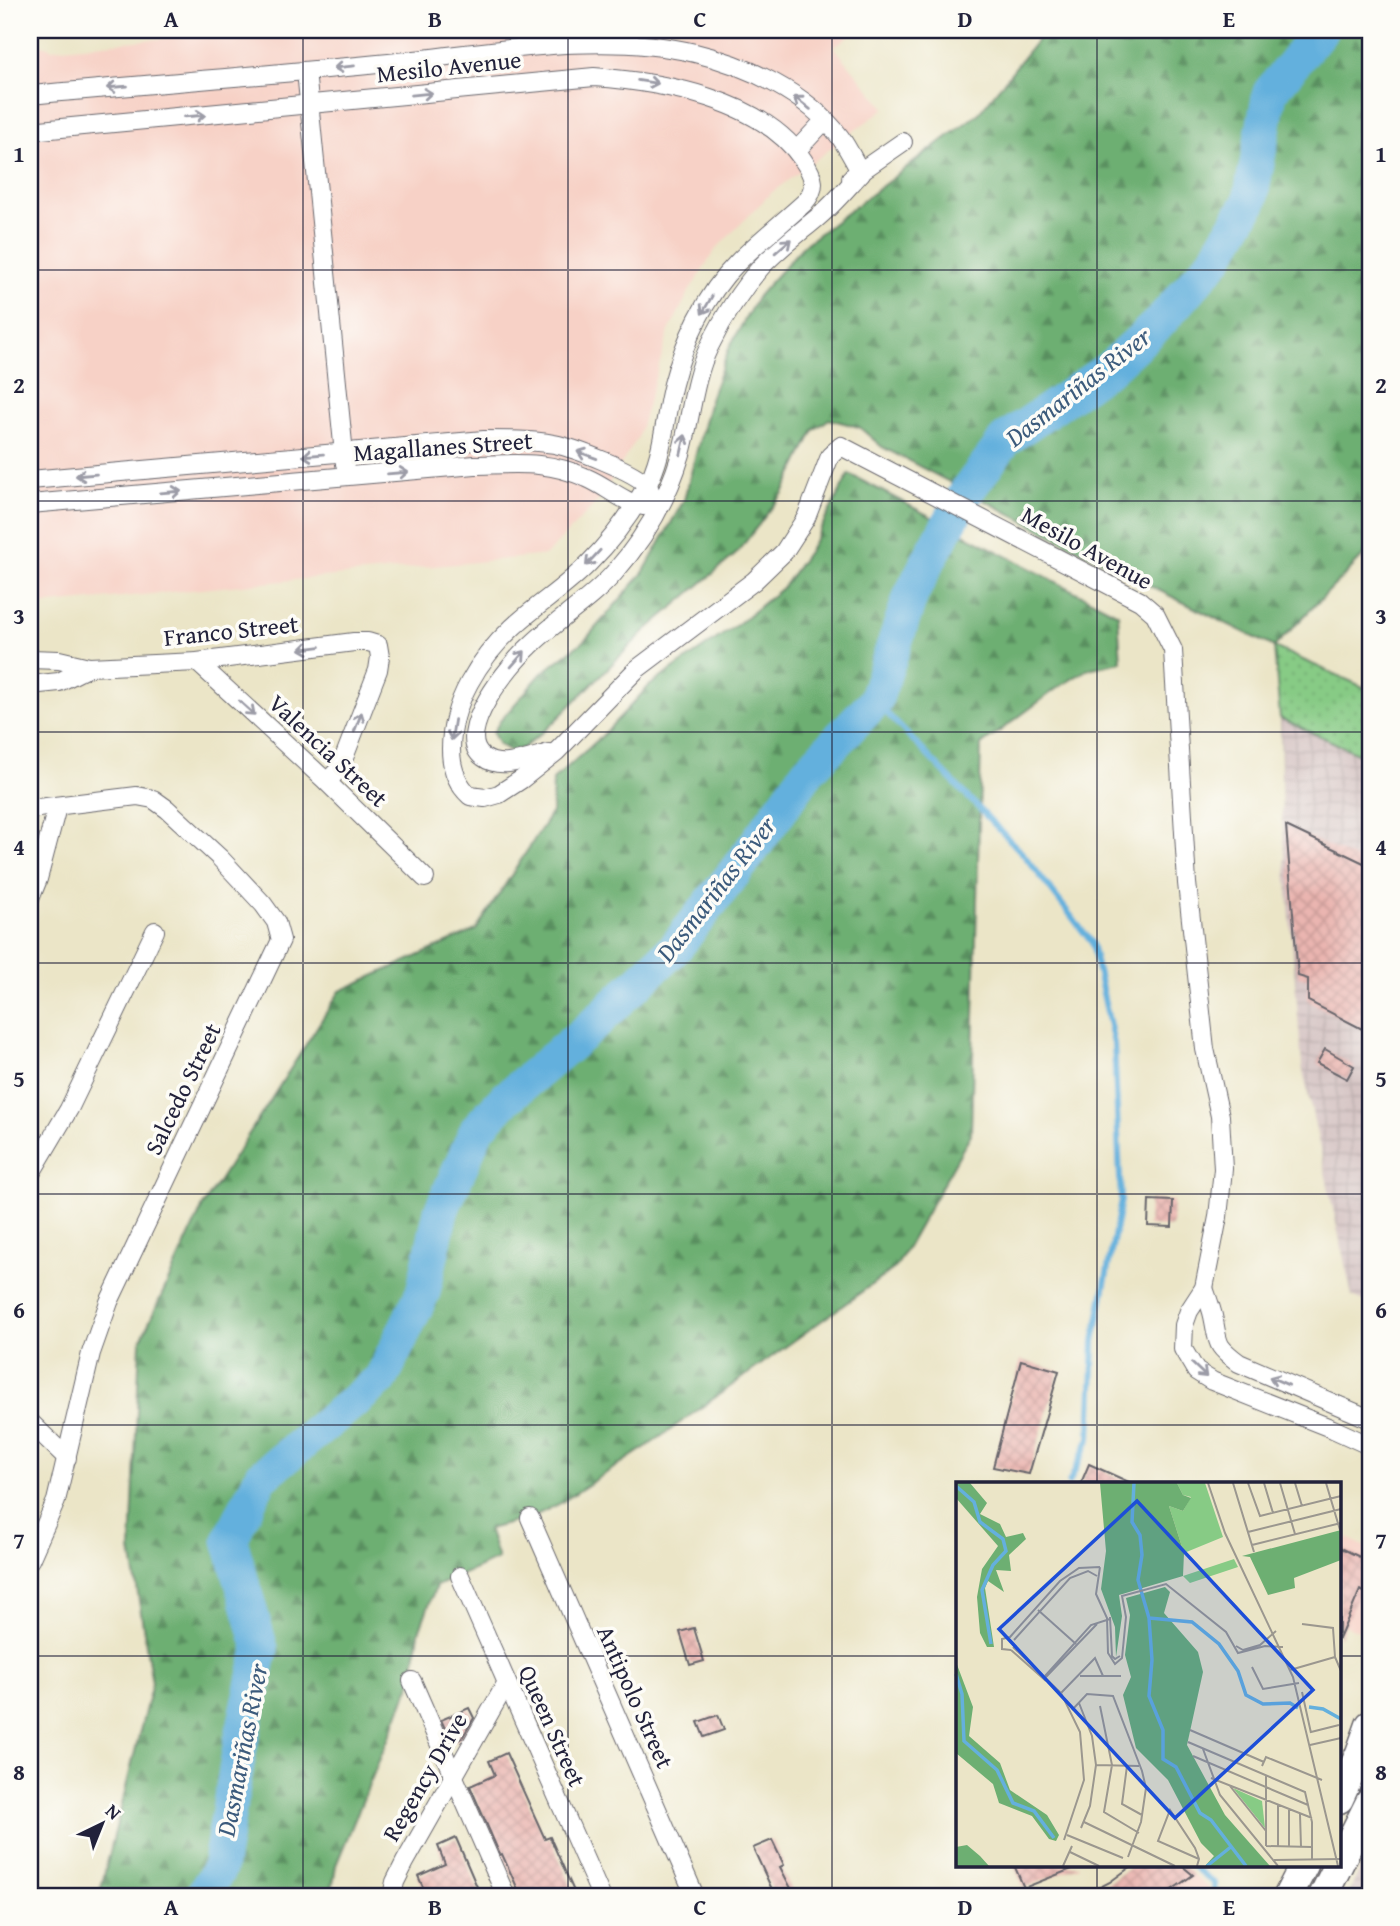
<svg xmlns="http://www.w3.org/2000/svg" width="1400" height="1926" font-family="'Gentium Book Plus',serif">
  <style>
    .built { fill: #f7d1c6 }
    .industrial { fill: url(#industrial-grid) }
    .grass { fill: url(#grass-dots); stroke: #547660; stroke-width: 2 }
    .forest { fill: url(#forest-firs); stroke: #486856; stroke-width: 2 }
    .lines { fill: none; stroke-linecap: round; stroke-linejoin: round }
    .stream { stroke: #64b0dd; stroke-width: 6 }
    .river { stroke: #64b0dd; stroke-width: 35 }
    .building { fill: url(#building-cross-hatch) }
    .street-casing { stroke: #68666c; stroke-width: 20 }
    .primary-casing { stroke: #68666c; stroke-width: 31 }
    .street { stroke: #fff; stroke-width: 18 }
    .primary { stroke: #fff; stroke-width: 28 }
    .oneway { stroke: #9c9ca7 }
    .grid { fill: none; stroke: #22223b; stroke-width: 2; stroke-opacity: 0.55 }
    .labels { text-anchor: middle; stroke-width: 7; stroke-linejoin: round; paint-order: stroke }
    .street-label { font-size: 24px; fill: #22223b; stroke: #fdfcf7 }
    .water-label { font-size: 26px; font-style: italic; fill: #3c5b7c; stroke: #fdfcf7 }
    .inset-river { fill: none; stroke: #64b0dd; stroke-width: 3.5 }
    .inset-road { fill: none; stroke: #9b978f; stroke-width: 2 }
    .view { fill: #1d4ed8; fill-opacity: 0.15; stroke: #1d4ed8; stroke-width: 3.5 }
    .inset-edge { fill: none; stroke: #22223b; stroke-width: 3.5 }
    .neatline { fill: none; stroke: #22223b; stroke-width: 2.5 }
    .grid-label { font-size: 23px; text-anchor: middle; font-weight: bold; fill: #22223b }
  </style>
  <defs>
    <pattern id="industrial-grid" width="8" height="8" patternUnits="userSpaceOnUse" patternTransform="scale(1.75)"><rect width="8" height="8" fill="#d2bfbf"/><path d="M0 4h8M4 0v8" fill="none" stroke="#b4a4a5"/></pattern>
    <pattern id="grass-dots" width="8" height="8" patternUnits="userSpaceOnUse" patternTransform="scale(1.75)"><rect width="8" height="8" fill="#87cb85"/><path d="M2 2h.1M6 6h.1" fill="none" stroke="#74ae74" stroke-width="1.8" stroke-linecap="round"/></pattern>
    <pattern id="forest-firs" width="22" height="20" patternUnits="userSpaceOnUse" patternTransform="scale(1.75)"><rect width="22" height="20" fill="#6daf72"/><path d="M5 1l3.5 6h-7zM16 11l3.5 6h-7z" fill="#598e5f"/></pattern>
    <pattern id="building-cross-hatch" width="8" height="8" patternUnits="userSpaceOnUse" patternTransform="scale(1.75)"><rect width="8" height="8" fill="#eab5b0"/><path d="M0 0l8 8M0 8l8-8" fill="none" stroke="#c89b98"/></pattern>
  </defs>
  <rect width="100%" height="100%" fill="#fdfcf7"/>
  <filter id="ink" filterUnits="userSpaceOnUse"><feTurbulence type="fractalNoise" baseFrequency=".0143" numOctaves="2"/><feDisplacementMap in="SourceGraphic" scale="14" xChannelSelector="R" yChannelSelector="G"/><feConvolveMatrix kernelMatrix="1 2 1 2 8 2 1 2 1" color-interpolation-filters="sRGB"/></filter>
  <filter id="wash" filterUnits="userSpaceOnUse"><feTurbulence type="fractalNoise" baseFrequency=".00686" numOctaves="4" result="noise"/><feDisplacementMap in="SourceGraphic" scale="28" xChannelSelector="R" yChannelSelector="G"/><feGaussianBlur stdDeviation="1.57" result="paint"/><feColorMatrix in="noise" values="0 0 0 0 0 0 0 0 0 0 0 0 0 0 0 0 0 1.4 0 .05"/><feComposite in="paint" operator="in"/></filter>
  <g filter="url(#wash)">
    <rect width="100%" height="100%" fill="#ebe5c7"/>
    <!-- built -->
    <g class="built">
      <polygon points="251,30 856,30 834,47 885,108 771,193 716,249 690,290 669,331 638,437 598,501 546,555 30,606 30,40 52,49"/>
      <polygon points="1339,1534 1370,1549 1369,1635 1339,1623"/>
      <polygon points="1133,1865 1181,1865 1209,1888 1210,1896 1083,1896 1110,1882"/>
    </g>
    <!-- industrial -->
    <g class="industrial">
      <polygon points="1280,718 1370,759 1370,1303 1352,1296 1302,1066 1282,819"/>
      <polygon points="1370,1849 1370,1896 1347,1896"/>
    </g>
    <!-- grass -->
    <polygon class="grass" points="1274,647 1370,690 1370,759 1280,718"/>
    <!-- forest -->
    <g class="forest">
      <polygon points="1045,30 1370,30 1370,549 1274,647 1136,579 882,447 859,427 829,419 814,430 783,493 736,554 645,631 550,726 523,748 511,751 499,745 493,733 500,721 542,673 585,640 643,573 684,500 711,396 730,346 758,296 804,245 979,113"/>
      <polygon points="849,474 1118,614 1121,662 1088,669 1056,689 981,745 971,1134 896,1267 652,1443 559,1504 530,1518 488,1529 498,1559 436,1586 419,1632 412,1681 336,1865 331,1896 99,1896 152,1683 131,1550 140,1342 203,1206 340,991 476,930 552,812 553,780 601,737 649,686 738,624 783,587 810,549"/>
    </g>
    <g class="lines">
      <!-- stream -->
      <g class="stream">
        <polyline points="875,701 1024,855 1092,943 1114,1044 1121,1200 1094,1341 1090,1438 1069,1483"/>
        <polyline points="1191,1865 1214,1883 1215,1896"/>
      </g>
      <!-- river -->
      <polyline class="river" points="202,1896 219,1869 241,1741 261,1649 230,1540 261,1477 381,1379 423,1292 441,1211 477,1129 503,1101 592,1026 675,948 745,859 808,771 875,701 911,595 926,565 967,491 1006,439 1111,367 1159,323 1216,258 1250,201 1270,92 1321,30"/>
    </g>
    <g id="blocks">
      <!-- building -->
      <g class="building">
        <polygon points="1286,826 1370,866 1370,1033 1308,1001 1308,979 1298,976"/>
        <polygon points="1325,1049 1354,1066 1347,1079 1317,1063"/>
        <polygon points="1149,1200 1173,1201 1172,1227 1148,1226"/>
        <polygon points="1021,1360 1059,1371 1029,1474 993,1467"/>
        <polygon points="1089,1464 1131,1483 1081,1483"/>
        <polygon points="1339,1547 1370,1562 1370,1595 1360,1590 1339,1639"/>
        <polygon points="694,1628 704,1661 690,1665 680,1632"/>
        <polygon points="469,1708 474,1718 462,1738 452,1743 441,1720"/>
        <polygon points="718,1715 724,1730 704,1737 698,1722"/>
        <polygon points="506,1753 545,1839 550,1837 576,1896 521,1896 502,1854 500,1855 470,1786 495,1775 489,1761"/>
        <polygon points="456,1838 481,1896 427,1896 418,1876 445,1864 438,1846"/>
        <polygon points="772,1840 784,1865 780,1867 795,1896 775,1896 753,1848"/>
        <polygon points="1014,1865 1079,1865 1079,1866 1024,1888"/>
        <polygon points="1133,1865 1181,1865 1193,1875 1163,1896 1083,1896 1110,1882"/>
      </g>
    </g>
  </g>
  <g filter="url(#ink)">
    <use href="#blocks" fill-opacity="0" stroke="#68666c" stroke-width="2"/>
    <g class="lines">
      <defs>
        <g id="street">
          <polyline points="306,71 345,464"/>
          <path d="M30 95C149 84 269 75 389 63 484 53 602 30 695 53 746 65 807 93 840 137 848 148 854 161 861 173"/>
          <path d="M30 131 594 77C662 82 762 99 803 160 814 176 818 188 804 203 782 223 758 242 737 263 705 295 684 342 673 384 664 418 664 456 646 487 631 514 611 541 589 563 565 588 536 605 512 628 479 659 451 703 451 749 451 767 457 784 470 796L485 798 499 794 522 779 556 752 637 669 754 581 784 552 806 518 830 456 841 446 1140 601 1155 614 1173 650 1187 883 1205 1049 1220 1116 1223 1169 1218 1217 1204 1288 1189 1311 1184 1325 1183 1349 1196 1371 1212 1381 1333 1429 1366 1444 1370 1449"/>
          <polyline points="797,150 825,120"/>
          <polyline points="851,178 903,142"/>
          <path d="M30 480 484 440C508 440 531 440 554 444 574 448 635 471 648 486 650 489 651 493 652 496"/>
          <path d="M30 504 475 465C517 464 547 460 587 478 606 486 624 503 644 506"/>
          <polyline points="30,659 59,660 89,667 197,662 354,642 368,642 378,645 380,657 378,670 340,768 327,782"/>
          <polyline points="197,662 327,782 425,878"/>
          <polyline points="30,685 59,682 89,667"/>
          <path d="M549 753C529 758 501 771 483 757 452 734 510 664 530 646 556 620 589 602 614 573 644 539 668 498 681 454 691 419 693 380 709 347 723 318 740 291 761 267 778 249 798 234 817 218 833 205 847 188 861 173"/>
          <polyline points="30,809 137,796 153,799 167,809 220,858 263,904 276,922 281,940 109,1302 91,1353 56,1501 30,1560"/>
          <polyline points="30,899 38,879 57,807"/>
          <polyline points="30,1175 69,1109 155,931"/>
          <path d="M1204 1288C1207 1297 1211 1307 1213 1316 1219 1344 1214 1344 1239 1363L1370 1419"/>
          <polyline points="30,1422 67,1458"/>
          <polyline points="530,1518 695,1896"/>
          <polyline points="460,1576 601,1896"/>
          <polyline points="412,1681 506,1896"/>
          <polyline points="392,1896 395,1882 405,1862 506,1684"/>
        </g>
        <g id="primary">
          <polyline points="1339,1799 1360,1753 1370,1725"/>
          <polyline points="1288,1896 1304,1865"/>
          <polyline points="1323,1896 1370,1802"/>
        </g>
      </defs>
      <!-- street casing -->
      <use href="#street" class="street-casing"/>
      <!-- primary casing -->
      <use href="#primary" class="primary-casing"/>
      <!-- street -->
      <use href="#street" class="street"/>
      <!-- primary -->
      <use href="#primary" class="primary"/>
    </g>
    <!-- one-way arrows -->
    <defs><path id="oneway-shaft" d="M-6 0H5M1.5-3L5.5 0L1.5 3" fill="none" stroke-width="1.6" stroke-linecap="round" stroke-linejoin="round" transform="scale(1.75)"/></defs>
    <g class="oneway">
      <use href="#oneway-shaft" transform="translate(344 67) rotate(174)"/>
      <use href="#oneway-shaft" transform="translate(648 82) rotate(9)"/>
      <use href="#oneway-shaft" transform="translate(117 87) rotate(175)"/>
      <use href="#oneway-shaft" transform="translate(422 94) rotate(-6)"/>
      <use href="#oneway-shaft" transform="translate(802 103) rotate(-143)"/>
      <use href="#oneway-shaft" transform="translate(195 116) rotate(-5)"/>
      <use href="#oneway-shaft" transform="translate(783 246) rotate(-41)"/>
      <use href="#oneway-shaft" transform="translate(707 305) rotate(120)"/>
      <use href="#oneway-shaft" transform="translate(683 445) rotate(-77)"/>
      <use href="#oneway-shaft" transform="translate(313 455) rotate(175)"/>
      <use href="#oneway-shaft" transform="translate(587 455) rotate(-160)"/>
      <use href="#oneway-shaft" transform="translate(398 473) rotate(-5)"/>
      <use href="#oneway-shaft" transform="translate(86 475) rotate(175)"/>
      <use href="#oneway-shaft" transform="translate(171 492) rotate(-5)"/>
      <use href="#oneway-shaft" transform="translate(593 558) rotate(133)"/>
      <use href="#oneway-shaft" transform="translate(310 648) rotate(173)"/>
      <use href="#oneway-shaft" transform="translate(518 659) rotate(-49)"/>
      <use href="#oneway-shaft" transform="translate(247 708) rotate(42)"/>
      <use href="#oneway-shaft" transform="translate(358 722) rotate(-69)"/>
      <use href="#oneway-shaft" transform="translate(453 730) rotate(99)"/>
      <use href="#oneway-shaft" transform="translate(1199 1370) rotate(44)"/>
      <use href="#oneway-shaft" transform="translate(1279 1381) rotate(-157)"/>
    </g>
  </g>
  <!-- grid -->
  <path class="grid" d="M303 30V1896M568 30V1896M832 30V1896M1097 30V1483M30 270H1370M30 501H1370M30 732H1370M30 963H1370M30 1194H1370M30 1425H1370M30 1656H957M1339 1656H1370M1097 1865V1896"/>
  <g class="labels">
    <!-- street labels -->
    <g class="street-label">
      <text transform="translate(449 67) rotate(-6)" y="8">Mesilo Avenue</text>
      <text transform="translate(443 447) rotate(-4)" y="8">Magallanes Street</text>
      <text transform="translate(1087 548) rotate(29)" y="8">Mesilo Avenue</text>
      <text transform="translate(231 631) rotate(-6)" y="8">Franco Street</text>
      <text transform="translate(328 751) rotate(43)" y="8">Valencia Street</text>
      <text transform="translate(183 1089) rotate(-64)" y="8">Salcedo Street</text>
      <text transform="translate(635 1697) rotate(66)" y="8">Antipolo Street</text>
      <text transform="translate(552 1726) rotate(66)" y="8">Queen Street</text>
      <text transform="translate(425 1777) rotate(-60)" y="8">Regency Drive</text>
    </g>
    <!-- water labels -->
    <g class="water-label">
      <text transform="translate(1078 387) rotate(-38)" y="9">Dasmariñas River</text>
      <text transform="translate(716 889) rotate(-52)" y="9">Dasmariñas River</text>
      <text transform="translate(242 1750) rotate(-79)" y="9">Dasmariñas River</text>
    </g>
  </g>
  <!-- overview -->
  <g transform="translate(956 1482)">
    <rect width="385" height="385" fill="#ebe5c7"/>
    <path d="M221 1H249L267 55 228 71 213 24 227 29 235 15 227 13ZM278 77 282 85 234 101 227 94Z" fill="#87cb85"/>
    <path d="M0 1H14L31 21 24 32 44 42 50 55 67 51 70 57 53 73 55 89 40 88 48 110 32 99 29 106 38 165H31L24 151 21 115 26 87 42 64 0 16ZM144 1H221L227 13 235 16 227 29 213 24 228 71 227 94 163 113 166 134 160 175 159 145 145 107 150 69ZM385 48V78L338 96 339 106 312 113 294 75 286 74ZM209 105 214 110 208 131 242 170 247 190 231 263 269 333 314 384H249L258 374 245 361 212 298 180 266 167 213 175 195 169 173 174 133 170 116ZM0 180 17 225 13 254 44 281 54 308 91 333 103 353 100 359 93 357 76 334 43 321 37 302 0 271ZM11 363 24 374 33 384H0V365Z" fill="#6daf72"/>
    <path d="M277 306 306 319 309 346Z" fill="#87cb85"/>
    <path class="inset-river" d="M178 1 176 40 184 53 186 73 182 98 193 136 196 178 193 214 207 248V277L220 285 244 331 255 338 290 384M0 4 18 20 24 40 47 57 50 69 37 83 26 108 35 162M193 136 236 140 263 162 282 189 290 213 307 222 334 221 342 226M0 192 6 212 8 259 41 288 57 321 78 329 98 356M353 225 367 227 385 237M251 384 276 364"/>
    <path class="inset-road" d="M252 1 269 51 337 195 382 384M277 1 298 70M292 1 304 34 385 14M308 1 317 31M324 1 339 52M339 1 346 24M370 1 384 48M292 50 385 27M296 63 385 41M144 85 140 112 151 136 152 171 159 182 166 176 170 135 166 114 210 102 270 150 282 171 309 164 327 165M82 128 120 162M154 135 156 174 159 177 164 174M346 142 377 146 379 175M58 158 114 96 132 89 141 94M280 164 287 168 304 163 320 149M57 165 105 211 124 250 128 298 108 358M55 168 46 167V157L54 155 104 99 123 86 144 85M55 168 90 199M296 185 307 207 343 201M334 188 379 175 385 189M89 194 135 143 154 137M124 194H165M89 196 141 142M346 210 355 251M105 211 139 176 147 194M123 221 136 254 140 283 134 324 125 346M144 224 156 283 148 330 183 351M116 228 131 212 157 214 186 289 190 306 185 340 172 375M234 248 308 280M355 250 383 243M232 260 349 310 356 340V378M354 263 385 256M247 267 264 313 322 384M237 274 352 323M140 283 183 284M171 284 166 322 186 333M306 284 310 275 366 298M310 293V364M255 296 356 336M274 304 310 349M333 327V364M344 332 345 365M128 340 219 384M111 353 167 376M310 364 356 365M322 364V323M114 370 143 384M318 378 385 377M107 384 116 364M241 384 243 377 242 374 239 366 214 328 202 359 243 377"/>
    <path class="view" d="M181 19 357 208 219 336 43 147Z"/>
    <rect width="385" height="385" class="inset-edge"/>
  </g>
  <!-- margin -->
  <rect width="1400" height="1926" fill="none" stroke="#fdfcf7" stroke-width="77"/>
  <!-- north arrow -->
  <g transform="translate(102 1824) rotate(43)" stroke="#fdfcf7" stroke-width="5" paint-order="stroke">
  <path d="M0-5L12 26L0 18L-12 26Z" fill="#22223b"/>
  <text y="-10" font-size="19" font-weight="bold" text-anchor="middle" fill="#22223b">N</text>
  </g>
  <rect x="38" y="38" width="1324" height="1850" class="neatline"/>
  <g class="grid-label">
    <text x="171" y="27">A</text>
    <text x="435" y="27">B</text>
    <text x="700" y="27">C</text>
    <text x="965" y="27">D</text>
    <text x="1229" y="27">E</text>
    <text x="19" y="162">1</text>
    <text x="1381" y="162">1</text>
    <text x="19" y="393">2</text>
    <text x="1381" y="393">2</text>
    <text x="19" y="624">3</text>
    <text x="1381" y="624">3</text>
    <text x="19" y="855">4</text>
    <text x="1381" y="855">4</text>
    <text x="19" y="1087">5</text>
    <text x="1381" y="1087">5</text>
    <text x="19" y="1318">6</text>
    <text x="1381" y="1318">6</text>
    <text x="19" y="1549">7</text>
    <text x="1381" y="1549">7</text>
    <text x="19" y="1780">8</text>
    <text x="1381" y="1780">8</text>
    <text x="171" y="1915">A</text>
    <text x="435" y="1915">B</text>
    <text x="700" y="1915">C</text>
    <text x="965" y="1915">D</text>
    <text x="1229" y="1915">E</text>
  </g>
</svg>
